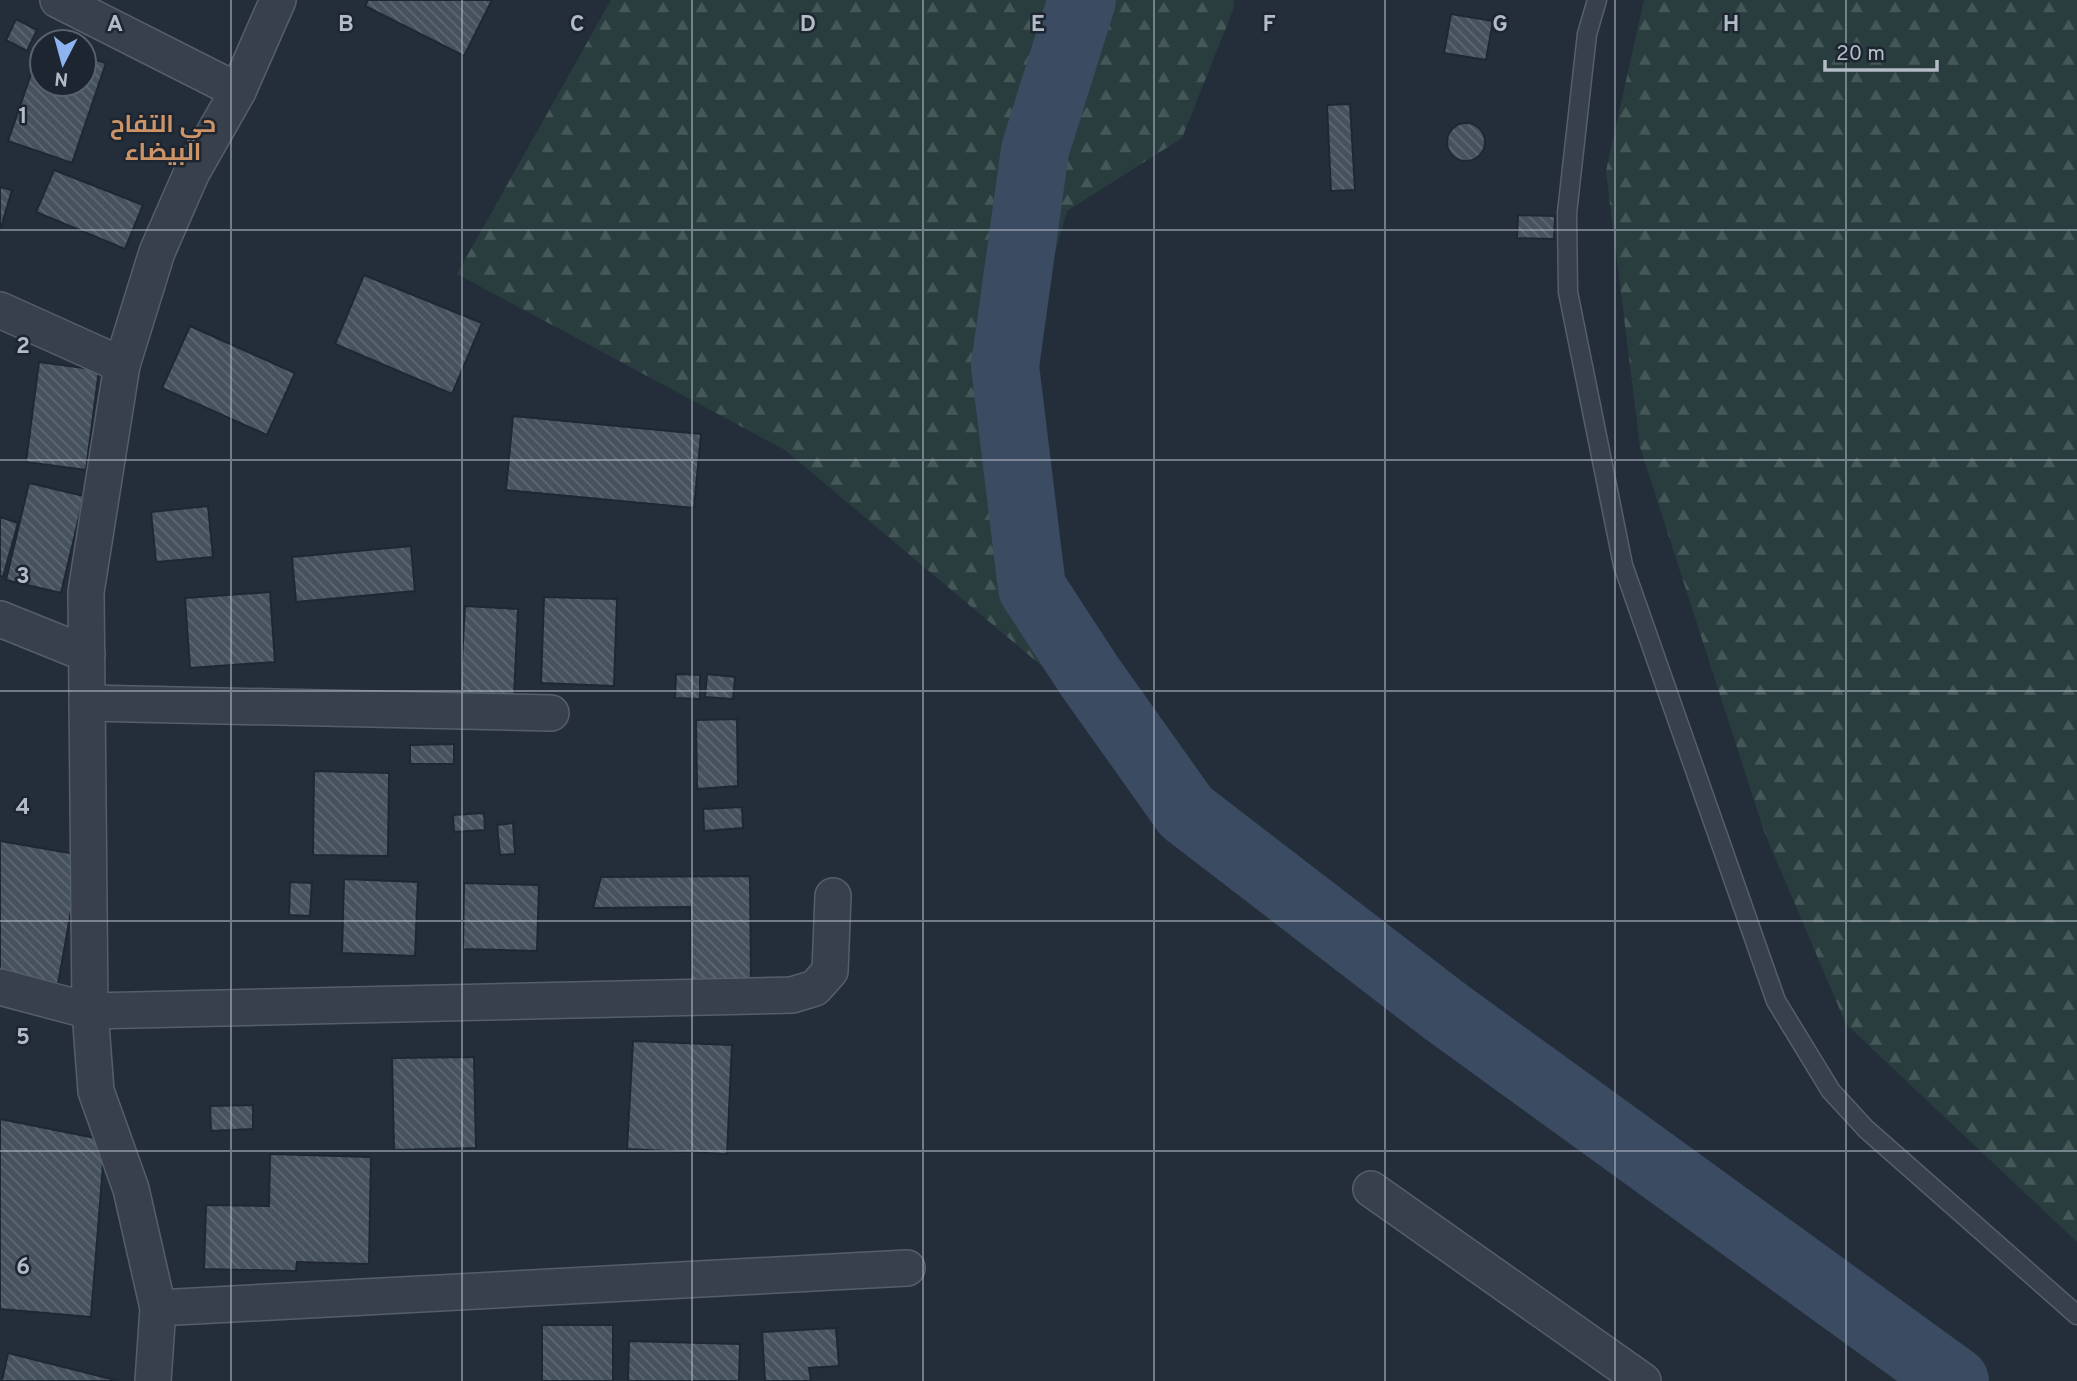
<svg xmlns="http://www.w3.org/2000/svg" width="2077" height="1381" font-family="Overpass,Cairo,sans-serif">
  <style>
    .forest { fill: url(#forest-firs) }
    .lines { fill: none; stroke-linecap: round; stroke-linejoin: round }
    .river { stroke: #3b4b62; stroke-width: 68 }
    .building { fill: url(#building-back-hatch); stroke: #1f2732; stroke-width: 2 }
    .lane-casing { stroke: #565e69; stroke-width: 21 }
    .street-casing { stroke: #565e69; stroke-width: 38 }
    .lane { stroke: #38404b; stroke-width: 18 }
    .street { stroke: #38404b; stroke-width: 35 }
    .grid { fill: none; stroke: #b3bbc6; stroke-width: 2; stroke-opacity: 0.55 }
    .labels { text-anchor: middle; stroke-width: 5; stroke-linejoin: round; paint-order: stroke }
    .district-label { font-size: 24px; font-weight: bold; fill: #cd9468; stroke: #1d2530 }
    .grid-label { font-size: 23px; text-anchor: middle; font-weight: bold; fill: #b3bbc6; stroke: #1d2530; stroke-width: 5; stroke-linejoin: round; paint-order: stroke }
  </style>
  <defs>
    <pattern id="forest-firs" width="22" height="20" patternUnits="userSpaceOnUse" patternTransform="scale(1.75)"><rect width="22" height="20" fill="#293d3e"/><path d="M5 1l3.5 6h-7zM16 11l3.5 6h-7z" fill="#465758"/></pattern>
    <pattern id="building-back-hatch" width="6" height="6" patternUnits="userSpaceOnUse" patternTransform="scale(1.75)"><rect width="6" height="6" fill="#46515e"/><path d="M-1 5l2 2M0 0l6 6M5-1l2 2" fill="none" stroke="#5e6874"/></pattern>
  </defs>
  <rect width="100%" height="100%" fill="#242e3a"/>
  <!-- forest -->
  <g class="forest">
    <polygon points="611,0 1234,0 1233,10 1182,138 1067,211 1030,340 1033,474 1087,704 785,450 457,274"/>
    <polygon points="1644,0 2077,0 2077,1242 1846,1024 1764,831 1640,447 1606,171"/>
  </g>
  <g class="lines">
    <!-- river -->
    <polyline class="river" points="1082,0 1035,150 1005,366 1032,588 1090,677 1186,812 1446,1012 1955,1381"/>
  </g>
  <!-- building -->
  <g class="building">
    <polygon points="368,0 492,0 464,56 365,6"/>
    <polygon points="1451,14 1493,21 1486,60 1444,53"/>
    <polygon points="16,19 37,30 27,51 6,40"/>
    <polygon points="42,42 42,84 84,84 84,56 106,63 72,163 8,141"/>
    <polygon points="1350,104 1355,190 1331,191 1327,105"/>
    <circle cx="1466" cy="142" r="19"/>
    <polygon points="54,170 143,205 125,249 36,212"/>
    <polygon points="0,187 12,190 0,231"/>
    <polygon points="1518,215 1555,216 1554,239 1517,238"/>
    <polygon points="364,275 482,323 452,394 335,344"/>
    <polygon points="190,326 295,373 267,435 162,388"/>
    <polygon points="39,362 99,370 86,470 26,462"/>
    <polygon points="513,416 701,434 694,508 506,490"/>
    <polygon points="29,483 84,496 61,593 6,580"/>
    <polygon points="208,506 213,557 156,562 151,512"/>
    <polygon points="0,517 18,523 3,577 0,576"/>
    <polygon points="411,546 415,591 296,602 292,557"/>
    <polygon points="270,592 275,662 190,668 185,598"/>
    <polygon points="544,597 617,599 614,686 541,683"/>
    <polygon points="465,606 518,609 514,698 460,695"/>
    <polygon points="676,674 700,675 700,699 675,698"/>
    <polygon points="707,674 735,677 733,699 705,697"/>
    <polygon points="737,719 738,786 697,789 696,720"/>
    <polygon points="454,744 454,764 410,764 410,745"/>
    <polygon points="314,771 389,773 388,856 313,855"/>
    <polygon points="742,807 743,828 704,831 703,809"/>
    <polygon points="484,813 485,830 454,832 453,815"/>
    <polygon points="513,823 515,854 500,855 497,825"/>
    <polygon points="0,841 81,855 58,984 0,973"/>
    <polygon points="750,876 751,982 691,981 690,907 593,908 601,877"/>
    <polygon points="344,879 418,882 415,956 342,953"/>
    <polygon points="290,882 312,883 310,916 289,915"/>
    <polygon points="464,883 539,885 537,951 463,949"/>
    <polygon points="633,1041 732,1045 727,1154 627,1149"/>
    <polygon points="474,1057 476,1148 394,1150 392,1058"/>
    <polygon points="253,1105 253,1129 211,1131 210,1106"/>
    <polygon points="0,1119 105,1140 91,1317 0,1309"/>
    <polygon points="270,1154 371,1157 369,1264 297,1262 296,1271 204,1269 206,1205 269,1206"/>
    <rect x="542" y="1325" width="71" height="56"/>
    <polygon points="836,1328 839,1366 809,1368 811,1381 765,1381 762,1332"/>
    <polygon points="629,1341 740,1344 739,1381 628,1381"/>
    <polygon points="8,1353 119,1381 2,1381"/>
  </g>
  <g class="lines">
    <defs>
      <polyline id="lane" points="1597,0 1587,34 1567,213 1568,292 1623,565 1776,1001 1831,1091 1866,1129 2077,1315"/>
      <g id="street">
        <polyline points="58,0 238,91"/>
        <polyline points="0,310 122,365"/>
        <polyline points="0,619 87,654"/>
        <polyline points="87,703 551,713"/>
        <polyline points="0,987 90,1011 792,995 815,988 830,971 833,896"/>
        <polyline points="1371,1189 1643,1381"/>
        <polyline points="158,1308 907,1268"/>
        <polyline points="153,1381 158,1308 131,1189 96,1091 90,1011 86,592 122,365 157,252 192,172 238,91 278,0"/>
      </g>
    </defs>
    <!-- lane casing -->
    <use href="#lane" class="lane-casing"/>
    <!-- street casing -->
    <use href="#street" class="street-casing"/>
    <!-- lane -->
    <use href="#lane" class="lane"/>
    <!-- street -->
    <use href="#street" class="street"/>
  </g>
  <!-- grid -->
  <path class="grid" d="M231 0V1381M462 0V1381M692 0V1381M923 0V1381M1154 0V1381M1385 0V1381M1615 0V1381M1846 0V1381M0 230H2077M0 460H2077M0 691H2077M0 921H2077M0 1151H2077"/>
  <g class="labels">
    <!-- district labels -->
    <g class="district-label">
      <text x="163" y="132">حي التفاح<tspan x="163" dy="28">البيضاء</tspan></text>
    </g>
  </g>
  <g class="grid-label">
    <text x="115" y="31">A</text>
    <text x="346" y="31">B</text>
    <text x="577" y="31">C</text>
    <text x="808" y="31">D</text>
    <text x="1038" y="31">E</text>
    <text x="1269" y="31">F</text>
    <text x="1500" y="31">G</text>
    <text x="1731" y="31">H</text>
    <text x="23" y="123">1</text>
    <text x="23" y="353">2</text>
    <text x="23" y="583">3</text>
    <text x="23" y="814">4</text>
    <text x="23" y="1044">5</text>
    <text x="23" y="1274">6</text>
  </g>
  <!-- north arrow -->
  <g transform="translate(63 63) rotate(186)"><circle r="33" fill="#1d2530" stroke="#59616c" stroke-width="2"/>
  <path d="M0-5L12 26L0 18L-12 26Z" fill="#8eb3f1"/>
  <text y="-10" font-size="19" font-weight="bold" text-anchor="middle" fill="#b3bbc6">N</text>
  </g>
  <!-- scale -->
  <path d="M1825 60v10h112v-10" fill="none" stroke="#b3bbc6" stroke-width="3.5"/>
  <text x="1836" y="60" font-size="21" fill="#b3bbc6" stroke="#1d2530" stroke-width="5" paint-order="stroke">20 m</text>
</svg>
